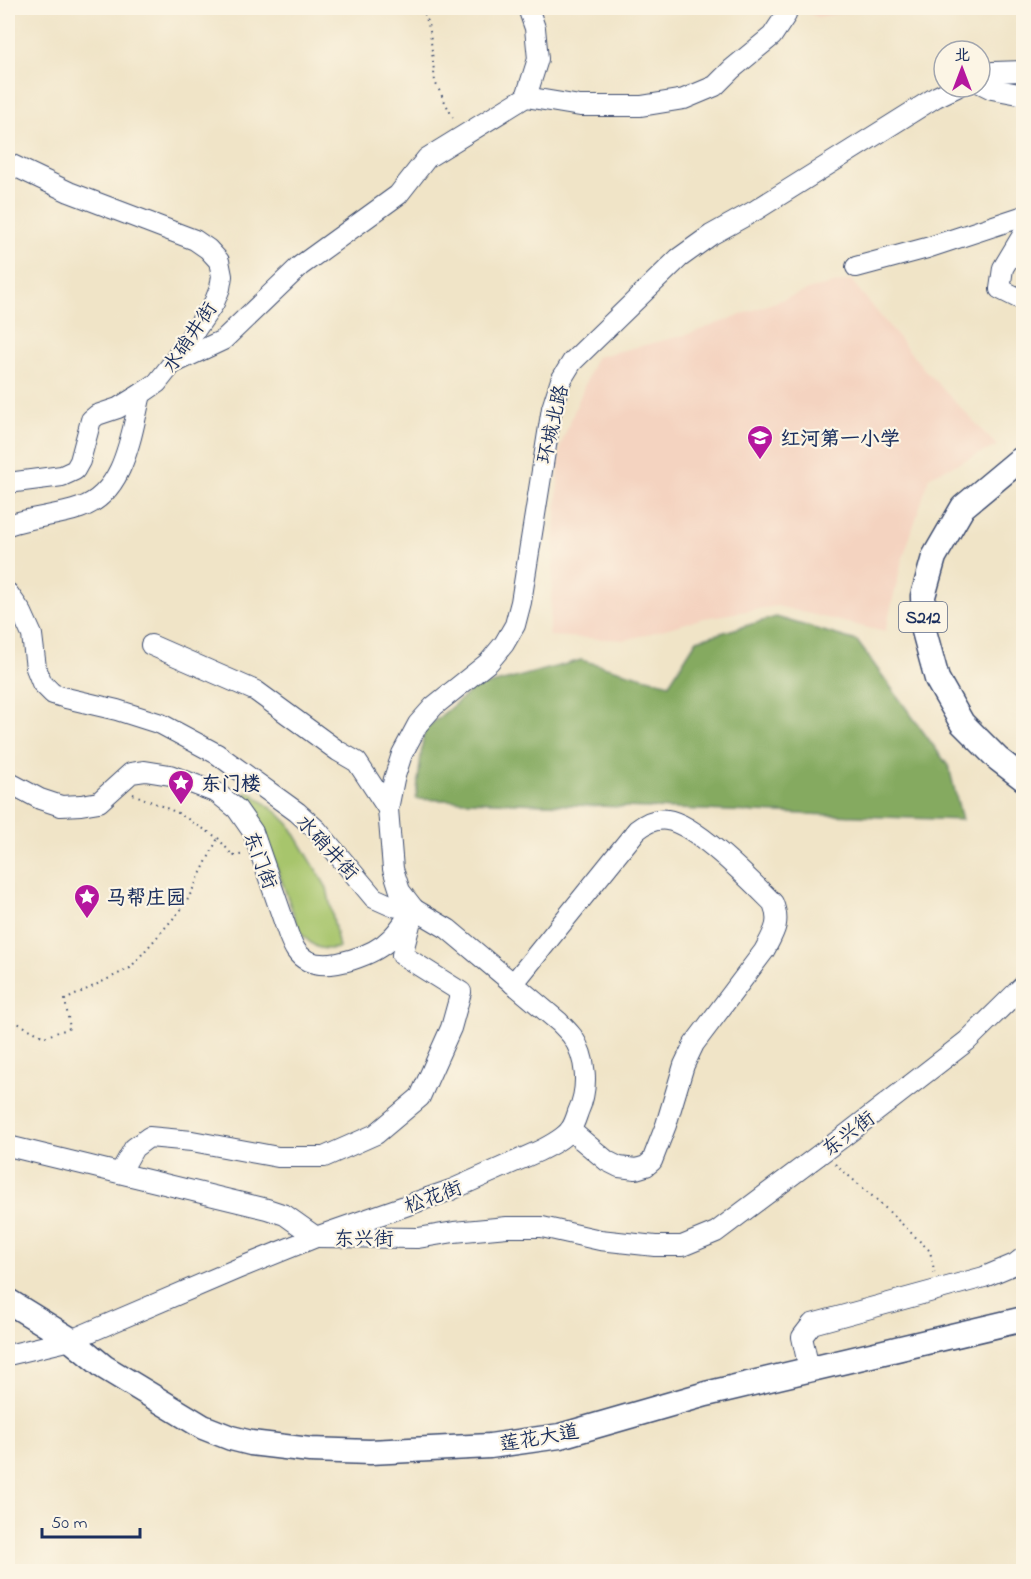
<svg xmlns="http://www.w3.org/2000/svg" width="1031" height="1579" font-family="'Indie Flower','LXGW WenKai TC',sans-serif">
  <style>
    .built { fill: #f4d3c0 }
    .green { fill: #a7c56c; stroke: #617a65; stroke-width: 1.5 }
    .forest { fill: #85aa60; stroke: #506c5f; stroke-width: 1.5 }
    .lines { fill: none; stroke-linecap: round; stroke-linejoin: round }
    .minor-casing { stroke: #3b4a6e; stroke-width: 22 }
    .major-casing { stroke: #3b4a6e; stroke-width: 27 }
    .path { stroke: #3b4a6e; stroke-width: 2; stroke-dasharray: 1.5 4.5; stroke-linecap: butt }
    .minor { stroke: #fff; stroke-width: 20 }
    .major { stroke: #fff; stroke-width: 24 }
    .labels { text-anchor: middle; stroke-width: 4.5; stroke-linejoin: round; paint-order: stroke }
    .shield { fill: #fcf5e5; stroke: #5e6a86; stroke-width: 1.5 }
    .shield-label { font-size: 18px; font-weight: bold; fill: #1b2f5e }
    .street-label { font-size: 20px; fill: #1b2f5e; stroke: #fcf5e5 }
    .poi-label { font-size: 20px; font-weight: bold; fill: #1b2f5e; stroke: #fcf5e5; text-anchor: start }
  </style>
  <rect width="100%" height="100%" fill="#fcf5e5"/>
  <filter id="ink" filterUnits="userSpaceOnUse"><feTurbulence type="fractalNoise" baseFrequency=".0167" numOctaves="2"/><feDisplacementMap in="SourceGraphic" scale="12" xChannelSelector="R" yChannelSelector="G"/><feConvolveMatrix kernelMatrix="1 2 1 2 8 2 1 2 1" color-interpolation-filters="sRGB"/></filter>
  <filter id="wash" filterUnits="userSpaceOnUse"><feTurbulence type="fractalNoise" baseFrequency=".008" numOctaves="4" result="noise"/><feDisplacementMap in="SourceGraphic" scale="24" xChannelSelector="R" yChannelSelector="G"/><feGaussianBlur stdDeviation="1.35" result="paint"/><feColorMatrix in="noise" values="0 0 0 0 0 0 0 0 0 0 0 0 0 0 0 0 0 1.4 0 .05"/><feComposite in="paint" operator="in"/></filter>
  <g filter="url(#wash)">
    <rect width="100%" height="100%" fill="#f0e4c7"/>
    <!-- built -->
    <g class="built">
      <polygon points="798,8 874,8 817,17"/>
      <polygon points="851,280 924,369 997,446 930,476 902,561 885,632 777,606 704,618 626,640 549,636 560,447 596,357 689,334 811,289"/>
    </g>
    <!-- green -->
    <path class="green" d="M250 792 278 813 289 824 327 888 339 948C318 951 313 947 300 932L262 826 243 800 246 793Z"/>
    <!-- forest -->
    <polygon class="forest" points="776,617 857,641 949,767 962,820 416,799 424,730 473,689 581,660 669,684 697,640"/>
  </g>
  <g filter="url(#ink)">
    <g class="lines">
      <defs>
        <g id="minor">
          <polyline points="980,77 993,72 1024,71"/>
          <polyline points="980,83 992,89 1024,95"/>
          <polyline points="526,97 538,59 535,28 528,8"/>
          <polyline points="8,163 69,192 195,240 208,249 219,261 222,276 220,288 214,303 172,364 157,383 141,394 118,408 97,415 91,420 80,461 75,470 62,476 8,483"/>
          <polyline points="1024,233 1003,268 1000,289 1018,298 1024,298"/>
          <polyline points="856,267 927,248 1024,216"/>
          <polyline points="172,364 223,340 300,266 398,195 427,158 526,97 580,106 641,106 684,99 715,86 732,69 772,36 786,15"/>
          <path d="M8 525C31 517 57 516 80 508 125 493 131 434 141 394"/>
          <path d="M8 593 22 613 32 635 36 668 42 683 53 694 66 698 117 710 161 724 217 754 297 812 317 830 374 898 392 906 414 909 448 929 559 1022C563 1026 568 1031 572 1036 587 1058 589 1088 578 1112 576 1118 574 1125 570 1130 563 1139 549 1146 539 1151L451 1190 316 1237 237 1269 71 1340 8 1355"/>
          <polyline points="151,645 256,691 338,751 357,762 388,809"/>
          <path d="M8 782 40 799 61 806 81 805 99 802 131 773 145 771 170 775 217 793 237 809 253 832 289 936C293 946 297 956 308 961 330 971 375 955 391 938 398 932 403 923 409 916"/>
          <polyline points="414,909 400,891 393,869 388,809 394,779 402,754 418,724 434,706 489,662 504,644 515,625 521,602 552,408 561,380 572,362 679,258 711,235 756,210 936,97 957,87"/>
          <path d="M513 984 637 830C646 823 656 818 667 820 695 823 752 882 773 903 781 923 774 932 764 951L694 1044 684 1065 666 1125 652 1161 646 1166 636 1169 619 1167 607 1161 570 1130"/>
          <polyline points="8,1146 267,1209 285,1215 316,1237 418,1238 454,1232 507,1227 542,1227 600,1240 655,1246 682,1246 716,1232 847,1134 967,1041 1024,985"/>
          <polyline points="120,1173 134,1148 149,1137 192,1141 278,1157 324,1157 376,1134 420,1097 451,1028 461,992 402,955 414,909"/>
          <polyline points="809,1369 802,1337 812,1324 984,1277 1015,1264 1024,1257"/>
        </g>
        <g id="major">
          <polyline points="1024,458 1017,462 963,507 934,557 923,596 924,631 937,679 962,723 998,759 1024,779"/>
          <polyline points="8,1301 71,1340 104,1367 203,1427 231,1438 251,1443 310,1450 370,1452 490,1446 560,1436 706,1394 1024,1319"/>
        </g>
      </defs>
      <!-- minor casing -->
      <use href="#minor" class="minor-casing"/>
      <!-- major casing -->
      <use href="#major" class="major-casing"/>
      <!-- path -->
      <g class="path">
        <polyline points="423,8 430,31 435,82 455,122"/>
        <polyline points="133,794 178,813 218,838 233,856 245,854"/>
        <polyline points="8,1018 44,1037 70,1028 65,1000 130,968 185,905 218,838"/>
        <polyline points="835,1164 879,1202 930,1251 935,1275"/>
      </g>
      <!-- minor -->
      <use href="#minor" class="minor"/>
      <!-- major -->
      <use href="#major" class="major"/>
    </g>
  </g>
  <!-- icons -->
  <defs>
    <symbol id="school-pin" viewBox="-11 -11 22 30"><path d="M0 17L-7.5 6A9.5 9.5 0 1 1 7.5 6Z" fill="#b5179e" stroke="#fcf5e5"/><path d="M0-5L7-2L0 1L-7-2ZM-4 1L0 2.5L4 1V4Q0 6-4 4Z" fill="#fff"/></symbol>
    <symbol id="sight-pin" viewBox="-11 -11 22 30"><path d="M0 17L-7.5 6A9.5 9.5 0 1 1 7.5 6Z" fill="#b5179e" stroke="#fcf5e5"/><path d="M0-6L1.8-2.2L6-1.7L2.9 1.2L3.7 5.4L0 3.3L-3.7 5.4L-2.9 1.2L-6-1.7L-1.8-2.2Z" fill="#fff"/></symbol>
  </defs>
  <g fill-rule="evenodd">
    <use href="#school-pin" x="745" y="423" width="30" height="40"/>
    <use href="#sight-pin" x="166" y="768" width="30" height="40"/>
    <use href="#sight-pin" x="72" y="882" width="30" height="40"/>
  </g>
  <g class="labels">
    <!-- shield labels -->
    <rect class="shield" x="899" y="602" width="48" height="30" rx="4.5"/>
    <g class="shield-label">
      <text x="923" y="623">S212</text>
    </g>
    <!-- street labels -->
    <g class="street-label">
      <text transform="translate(189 337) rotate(-56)" y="7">水硝井街</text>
      <text transform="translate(552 424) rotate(-77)" y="7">环城北路</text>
      <text transform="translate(328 847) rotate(47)" y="7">水硝井街</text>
      <text transform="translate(261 860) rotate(69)" y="7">东门街</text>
      <text transform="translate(848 1133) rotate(-37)" y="7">东兴街</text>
      <text transform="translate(433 1196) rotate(-20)" y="7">松花街</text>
      <text x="364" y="1245">东兴街</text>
      <text transform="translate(539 1437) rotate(-10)" y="7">莲花大道</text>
    </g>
    <!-- poi labels -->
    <g class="poi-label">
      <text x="780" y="445">红河第一小学</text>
      <text x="201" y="790">东门楼</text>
      <text x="106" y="904">马帮庄园</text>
    </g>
  </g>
  <!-- margin -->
  <rect width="1031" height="1579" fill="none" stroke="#fcf5e5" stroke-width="30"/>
  <!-- north arrow -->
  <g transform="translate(962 69)"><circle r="28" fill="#fcf5e5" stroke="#a2a6af" stroke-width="1.5"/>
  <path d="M0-4.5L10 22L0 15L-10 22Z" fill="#b5179e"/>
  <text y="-9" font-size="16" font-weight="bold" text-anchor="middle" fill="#1b2f5e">北</text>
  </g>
  <!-- scale -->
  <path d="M42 1528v9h98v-9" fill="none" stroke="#1b2f5e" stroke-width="3"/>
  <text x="51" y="1528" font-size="18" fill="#1b2f5e" stroke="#fcf5e5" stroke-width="4.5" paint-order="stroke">50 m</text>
</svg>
